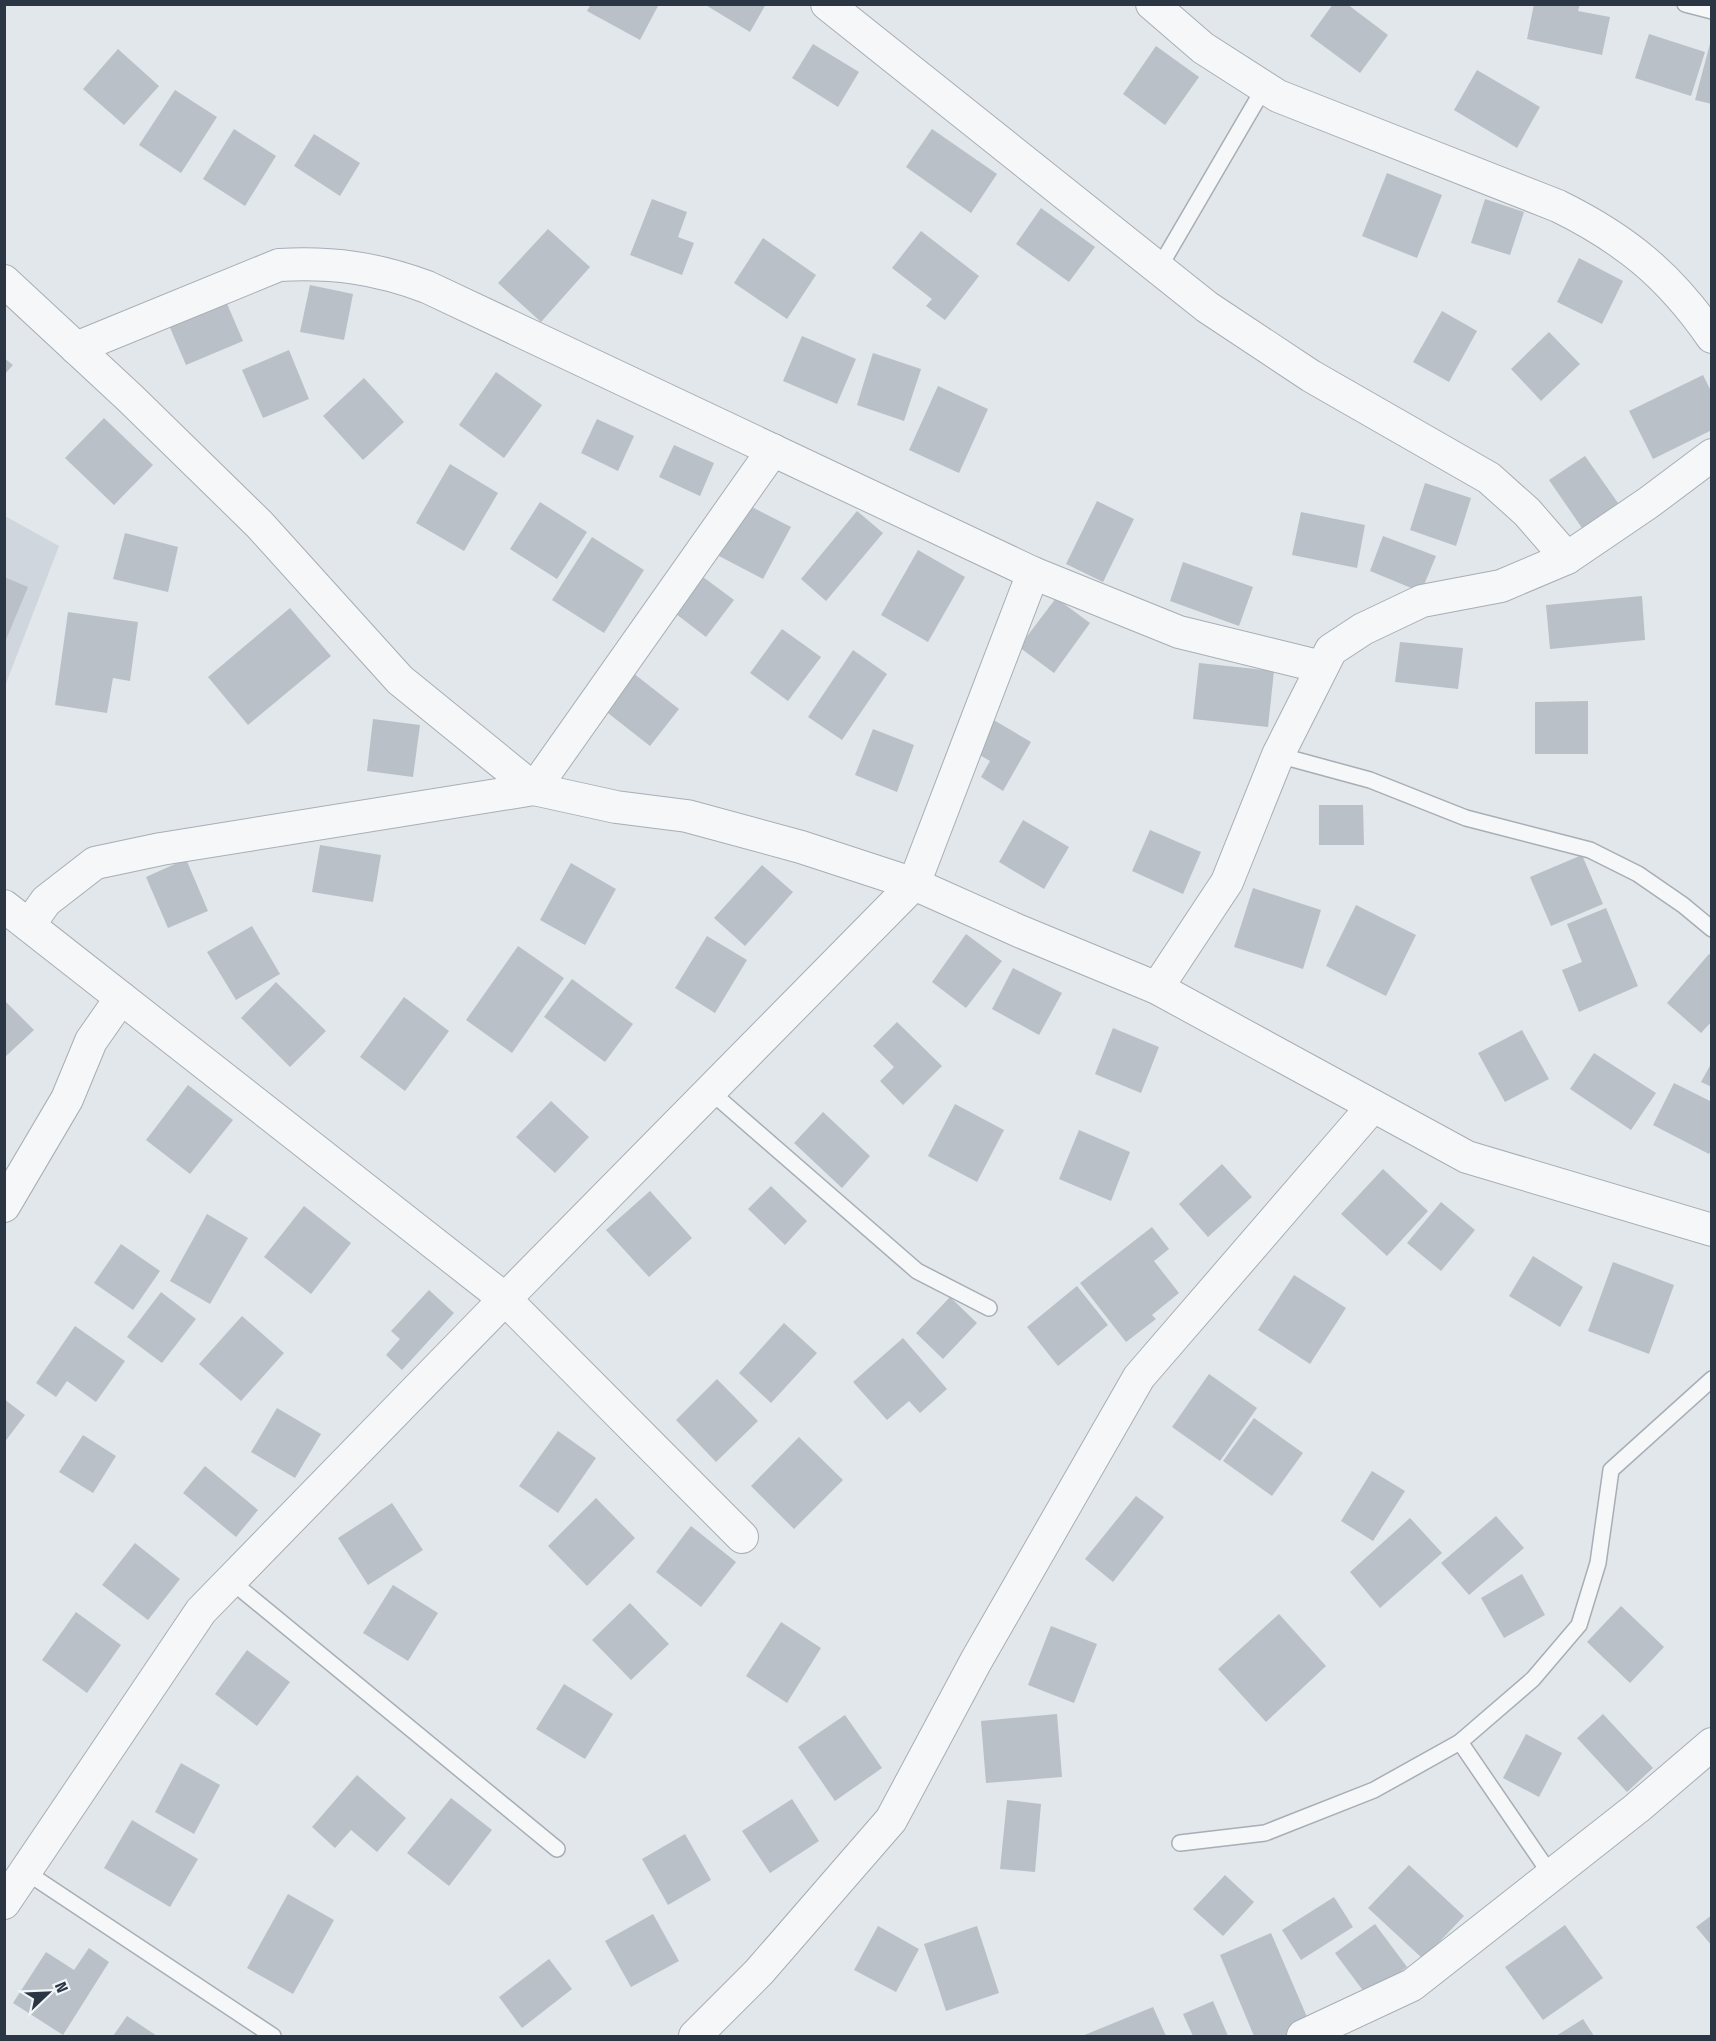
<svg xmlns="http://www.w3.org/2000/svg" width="1716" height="2041" font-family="'Fira Sans Condensed',sans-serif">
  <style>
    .built { fill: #d0d6dd }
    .building { fill: #b9c0c8 }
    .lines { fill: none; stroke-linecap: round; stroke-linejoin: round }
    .service-casing { stroke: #a7aeb5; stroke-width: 18 }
    .minor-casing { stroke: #a7aeb5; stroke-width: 34 }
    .service { stroke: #f5f7f9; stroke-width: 15 }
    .minor { stroke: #f5f7f9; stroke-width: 32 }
  </style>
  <rect width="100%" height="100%" fill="#e2e7eb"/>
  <!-- built -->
  <polygon class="built" points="5,516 59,546 5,686"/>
  <!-- building -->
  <g class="building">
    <polygon points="591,4 659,4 640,40 587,11"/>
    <polygon points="704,4 766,4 750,32"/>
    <polygon points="1333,4 1347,4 1388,35 1360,73 1310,36"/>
    <polygon points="1534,4 1580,4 1578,11 1610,17 1602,55 1527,39"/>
    <polygon points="1649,34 1705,52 1691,96 1635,78"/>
    <polygon points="1711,40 1712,40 1712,104 1695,100"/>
    <polygon points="813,44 859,72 838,107 792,78"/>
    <polygon points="1156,46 1199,77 1165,125 1123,94"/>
    <polygon points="118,49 159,86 124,125 83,89"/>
    <polygon points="1477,70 1540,107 1517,148 1454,110"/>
    <polygon points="175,90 217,117 181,173 139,145"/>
    <polygon points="234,129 276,156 245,206 203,179"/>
    <polygon points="932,129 997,174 971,213 906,167"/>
    <polygon points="314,134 360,163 340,196 294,166"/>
    <polygon points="1387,173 1442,195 1417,258 1362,236"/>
    <polygon points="652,199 687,212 678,237 694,243 682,275 630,255"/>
    <polygon points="1485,199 1524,212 1510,255 1471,243"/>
    <polygon points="1041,208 1095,247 1069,282 1016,244"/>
    <polygon points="548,229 590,267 541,322 498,283"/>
    <polygon points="921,231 979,276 945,320 926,306 932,299 892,268"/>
    <polygon points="763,238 816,275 787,319 734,283"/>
    <polygon points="1579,258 1623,281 1602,324 1557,302"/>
    <polygon points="310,285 353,294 344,340 300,332"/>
    <polygon points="222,292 243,341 186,365 165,316"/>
    <polygon points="1442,311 1477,331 1449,382 1413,362"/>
    <polygon points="1549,332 1580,364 1541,401 1511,369"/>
    <polygon points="802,336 856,359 837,404 783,381"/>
    <polygon points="289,350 309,399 263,418 242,370"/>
    <polygon points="873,353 921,369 904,421 857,405"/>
    <polygon points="4,358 13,365 4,375"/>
    <polygon points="496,372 542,405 504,458 459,425"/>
    <polygon points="1703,375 1712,393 1712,430 1653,459 1629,411"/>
    <polygon points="364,378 404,422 363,460 323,416"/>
    <polygon points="938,386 988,409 959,473 909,450"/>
    <polygon points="104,418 153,465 114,505 65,458"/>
    <polygon points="597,419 634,436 618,471 581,453"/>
    <polygon points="674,445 714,463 700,496 659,477"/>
    <polygon points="1585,456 1618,503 1582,528 1549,480"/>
    <polygon points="450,464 498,493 464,551 416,523"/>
    <polygon points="1425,483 1471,498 1456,546 1410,530"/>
    <polygon points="1097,501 1134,519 1103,582 1066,564"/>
    <polygon points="540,502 587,532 557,579 510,549"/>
    <polygon points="746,504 791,527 763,579 719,556"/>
    <polygon points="857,511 883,533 826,601 801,579"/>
    <polygon points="1301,512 1365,525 1357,568 1292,555"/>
    <polygon points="125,533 178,547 168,592 113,579"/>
    <polygon points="1383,536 1436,556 1421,592 1370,571"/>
    <polygon points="592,537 644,570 604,633 552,600"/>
    <polygon points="918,550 965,577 928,642 881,615"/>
    <polygon points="1183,562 1253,587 1239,626 1170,601"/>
    <polygon points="695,571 734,600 706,637 667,607"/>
    <polygon points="4,577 28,587 5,642 4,642"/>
    <polygon points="1642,596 1645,640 1550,649 1546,605"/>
    <polygon points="1056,598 1090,623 1054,673 1019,647"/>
    <polygon points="290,608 331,656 248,725 208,677"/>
    <polygon points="68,612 138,622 130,681 113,678 107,713 55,705"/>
    <polygon points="782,629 821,657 788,701 750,673"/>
    <polygon points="1400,642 1463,648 1458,689 1395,682"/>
    <polygon points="853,650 887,674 842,740 808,717"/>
    <polygon points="1199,663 1274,671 1268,727 1193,719"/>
    <polygon points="628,669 679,709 650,746 599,706"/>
    <polygon points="1588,701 1588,754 1535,754 1535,702"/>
    <polygon points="373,719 420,725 413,777 367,771"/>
    <polygon points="992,719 1031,742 1003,791 981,777 990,761 973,751"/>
    <polygon points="873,729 914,745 897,792 855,775"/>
    <polygon points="1319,805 1363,805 1364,845 1319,845"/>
    <polygon points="1023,820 1069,847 1044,889 999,862"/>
    <polygon points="1150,830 1201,852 1183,894 1132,871"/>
    <polygon points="320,845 381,855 373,902 312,892"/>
    <polygon points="1582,855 1603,904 1551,926 1530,877"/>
    <polygon points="186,859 208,911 168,928 146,877"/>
    <polygon points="571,863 616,889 585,945 540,920"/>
    <polygon points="762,865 793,892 745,946 714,918"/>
    <polygon points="1253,888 1321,910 1303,969 1234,947"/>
    <polygon points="1356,905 1416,935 1386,996 1326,966"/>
    <polygon points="1606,908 1638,986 1579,1012 1562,970 1582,962 1567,924"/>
    <polygon points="252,926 280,974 236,1000 207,952"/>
    <polygon points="966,934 1002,961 966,1008 932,982"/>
    <polygon points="707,936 747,960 715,1013 675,988"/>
    <polygon points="518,946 564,978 512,1053 466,1020"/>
    <polygon points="1709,954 1712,956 1712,1021 1701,1033 1667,1003"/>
    <polygon points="1013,968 1062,993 1039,1035 992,1009"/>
    <polygon points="572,979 633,1024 605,1062 544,1017"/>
    <polygon points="276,982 326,1031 290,1067 241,1018"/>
    <polygon points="404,997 449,1031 405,1091 360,1057"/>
    <polygon points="4,1000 34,1030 4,1058"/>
    <polygon points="897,1022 942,1066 903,1105 880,1081 894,1067 873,1046"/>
    <polygon points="1113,1028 1159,1047 1141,1093 1095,1074"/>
    <polygon points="1522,1030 1549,1079 1505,1102 1478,1053"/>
    <polygon points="1594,1053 1656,1093 1631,1130 1570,1089"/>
    <polygon points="1712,1062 1712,1087 1701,1082"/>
    <polygon points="1674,1083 1712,1102 1712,1149 1709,1154 1653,1125"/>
    <polygon points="188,1085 233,1120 190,1174 146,1140"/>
    <polygon points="551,1101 589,1137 555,1173 516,1137"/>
    <polygon points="955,1104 1004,1130 977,1182 928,1156"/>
    <polygon points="823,1112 870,1156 842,1188 794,1143"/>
    <polygon points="1079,1130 1130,1152 1111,1201 1059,1179"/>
    <polygon points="1222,1164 1252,1197 1208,1237 1179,1204"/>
    <polygon points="1383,1169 1428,1211 1387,1256 1341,1214"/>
    <polygon points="771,1186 807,1221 785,1245 748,1209"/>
    <polygon points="650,1191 692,1238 649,1277 606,1230"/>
    <polygon points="1441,1202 1475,1230 1441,1271 1407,1243"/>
    <polygon points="304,1206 351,1243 311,1294 264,1257"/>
    <polygon points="207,1214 248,1238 210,1304 170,1281"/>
    <polygon points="1152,1227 1169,1249 1154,1261 1179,1293 1152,1315 1156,1319 1126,1342 1080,1283"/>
    <polygon points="121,1244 160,1271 133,1310 94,1283"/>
    <polygon points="1533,1256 1583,1287 1560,1327 1509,1296"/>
    <polygon points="1613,1262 1674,1285 1649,1354 1588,1331"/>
    <polygon points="1294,1275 1346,1308 1310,1364 1258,1330"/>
    <polygon points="1077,1286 1108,1325 1058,1366 1027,1327"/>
    <polygon points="429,1290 454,1313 402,1370 386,1355 400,1339 391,1331"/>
    <polygon points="161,1292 196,1319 162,1363 127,1337"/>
    <polygon points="950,1297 977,1323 943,1359 916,1333"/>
    <polygon points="242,1316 284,1353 241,1401 199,1364"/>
    <polygon points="784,1323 817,1353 771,1403 739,1373"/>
    <polygon points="75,1326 125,1361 96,1402 67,1381 56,1397 36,1383"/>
    <polygon points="903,1338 947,1389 920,1413 909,1401 887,1420 853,1382"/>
    <polygon points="1209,1374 1257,1408 1220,1461 1172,1427"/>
    <polygon points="717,1379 758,1421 716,1462 676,1420"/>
    <polygon points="4,1399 25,1415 4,1443"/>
    <polygon points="277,1408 321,1434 295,1478 251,1452"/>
    <polygon points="1254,1418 1303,1453 1272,1496 1223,1461"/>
    <polygon points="558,1431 596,1458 558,1513 519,1486"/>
    <polygon points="83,1435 116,1456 93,1493 59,1472"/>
    <polygon points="799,1437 843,1480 794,1529 751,1486"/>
    <polygon points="205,1466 258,1510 236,1537 183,1493"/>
    <polygon points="1372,1471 1405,1491 1373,1541 1341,1521"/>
    <polygon points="1136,1496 1164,1517 1113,1582 1085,1559"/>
    <polygon points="596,1498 635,1538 587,1586 548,1546"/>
    <polygon points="392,1503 423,1550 368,1585 338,1538"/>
    <polygon points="1496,1516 1524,1548 1469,1595 1441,1563"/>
    <polygon points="1410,1518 1442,1553 1380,1608 1350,1572"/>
    <polygon points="691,1526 736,1562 701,1607 656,1572"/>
    <polygon points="135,1543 180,1579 148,1620 102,1585"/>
    <polygon points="1522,1574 1545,1615 1504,1638 1481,1598"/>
    <polygon points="393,1585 438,1613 408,1661 363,1633"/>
    <polygon points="630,1603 669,1644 631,1680 592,1640"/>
    <polygon points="1621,1606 1664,1647 1630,1683 1587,1642"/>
    <polygon points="76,1612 121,1645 87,1693 42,1660"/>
    <polygon points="1279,1614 1326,1666 1266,1722 1218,1669"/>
    <polygon points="781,1622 821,1648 787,1703 746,1676"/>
    <polygon points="1051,1626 1097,1644 1074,1703 1028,1685"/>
    <polygon points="247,1650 290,1682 257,1726 215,1694"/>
    <polygon points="564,1684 613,1714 585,1759 536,1729"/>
    <polygon points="1057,1714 1062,1777 986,1783 981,1721"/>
    <polygon points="1603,1714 1653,1768 1627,1792 1577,1738"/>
    <polygon points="845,1715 882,1768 835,1801 798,1747"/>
    <polygon points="1526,1734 1562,1753 1539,1797 1503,1778"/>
    <polygon points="181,1763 220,1785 194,1834 155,1812"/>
    <polygon points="357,1775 406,1818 377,1852 351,1830 335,1848 312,1827"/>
    <polygon points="451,1798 492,1830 449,1886 407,1853"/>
    <polygon points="792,1799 819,1841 770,1873 742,1831"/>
    <polygon points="1007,1800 1041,1804 1035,1872 1000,1869"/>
    <polygon points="132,1820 198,1859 170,1907 104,1868"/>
    <polygon points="685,1834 711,1880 668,1905 642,1859"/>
    <polygon points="1409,1865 1464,1916 1423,1959 1368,1908"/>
    <polygon points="1225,1875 1254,1902 1223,1936 1193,1909"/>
    <polygon points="288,1894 334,1920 293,1994 247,1968"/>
    <polygon points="1334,1897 1353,1927 1301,1960 1282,1930"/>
    <polygon points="653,1914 679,1961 631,1987 605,1941"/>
    <polygon points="1712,1915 1712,1946 1696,1927"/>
    <polygon points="1375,1924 1407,1967 1367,1996 1335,1953"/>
    <polygon points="1565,1925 1603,1978 1543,2020 1505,1967"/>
    <polygon points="878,1926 919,1949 896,1992 854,1970"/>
    <polygon points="977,1926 999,1993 946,2011 924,1944"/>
    <polygon points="1271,1933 1313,2031 1300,2036 1254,2036 1220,1955"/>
    <polygon points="89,1948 109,1962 63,2035 13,2003 46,1952 74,1970"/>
    <polygon points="549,1959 572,1989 522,2028 499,1997"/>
    <polygon points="1213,2001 1228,2036 1193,2036 1183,2014"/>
    <polygon points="1153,2007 1166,2036 1082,2036"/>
    <polygon points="127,2016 157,2036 113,2036"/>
    <polygon points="1583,2019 1594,2036 1556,2036"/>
  </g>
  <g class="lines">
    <defs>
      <g id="service">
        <polyline points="1685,4 1712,11"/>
        <polyline points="1159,268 1264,88"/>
        <polyline points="1278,755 1370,780 1466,818 1590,850 1638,874 1683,905 1712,929"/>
        <polyline points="710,1091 917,1271 989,1308"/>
        <polyline points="231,1581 557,1849"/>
        <polyline points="1460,1742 1551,1875"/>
        <polyline points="1180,1843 1265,1833 1374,1790 1460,1742 1533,1679 1579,1625 1598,1563 1611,1470 1712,1379"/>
        <polyline points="26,1872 273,2036"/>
      </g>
      <g id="minor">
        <polyline points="827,4 1207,307 1311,376 1489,478 1527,512 1567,558"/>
        <path d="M1152 4 1203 48 1278 96 1558 206C1625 239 1669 275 1712 337"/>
        <polyline points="4,281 130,398 259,524 400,680 534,789 616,807 687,816 801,847 914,884 1019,931 1157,988 1467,1157 1712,1230"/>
        <path d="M76 348 279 265C333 262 376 268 427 287L1033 573 1179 632 1322 667"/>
        <polyline points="4,906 505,1299 742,1537"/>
        <polyline points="29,925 46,901 95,863 161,849 534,789 773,450"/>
        <polyline points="1157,988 1227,882 1278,755 1331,650 1363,629 1422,601 1501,586 1567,558 1648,503 1712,455"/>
        <polyline points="4,1206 67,1099 91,1041 121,998"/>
        <polyline points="4,1903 201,1611 505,1299 914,884 1033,573"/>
        <polyline points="695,2036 759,1972 891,1820 976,1661 1139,1377 1373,1106"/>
        <polyline points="1303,2036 1412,1985 1637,1808 1712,1744"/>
      </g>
    </defs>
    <!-- service casing -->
    <use href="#service" class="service-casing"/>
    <!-- minor casing -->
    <use href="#minor" class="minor-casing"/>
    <!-- service -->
    <use href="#service" class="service"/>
    <!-- minor -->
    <use href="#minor" class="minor"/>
  </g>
  <!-- border -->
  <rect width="1716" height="2041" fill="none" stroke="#2a3643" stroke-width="12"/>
  <!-- north arrow -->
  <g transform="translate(48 1993) rotate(67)" stroke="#f2f5f8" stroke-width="4.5" paint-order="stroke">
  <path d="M0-4.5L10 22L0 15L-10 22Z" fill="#2a3643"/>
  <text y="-9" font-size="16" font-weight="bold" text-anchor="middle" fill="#2a3643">N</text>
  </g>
</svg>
